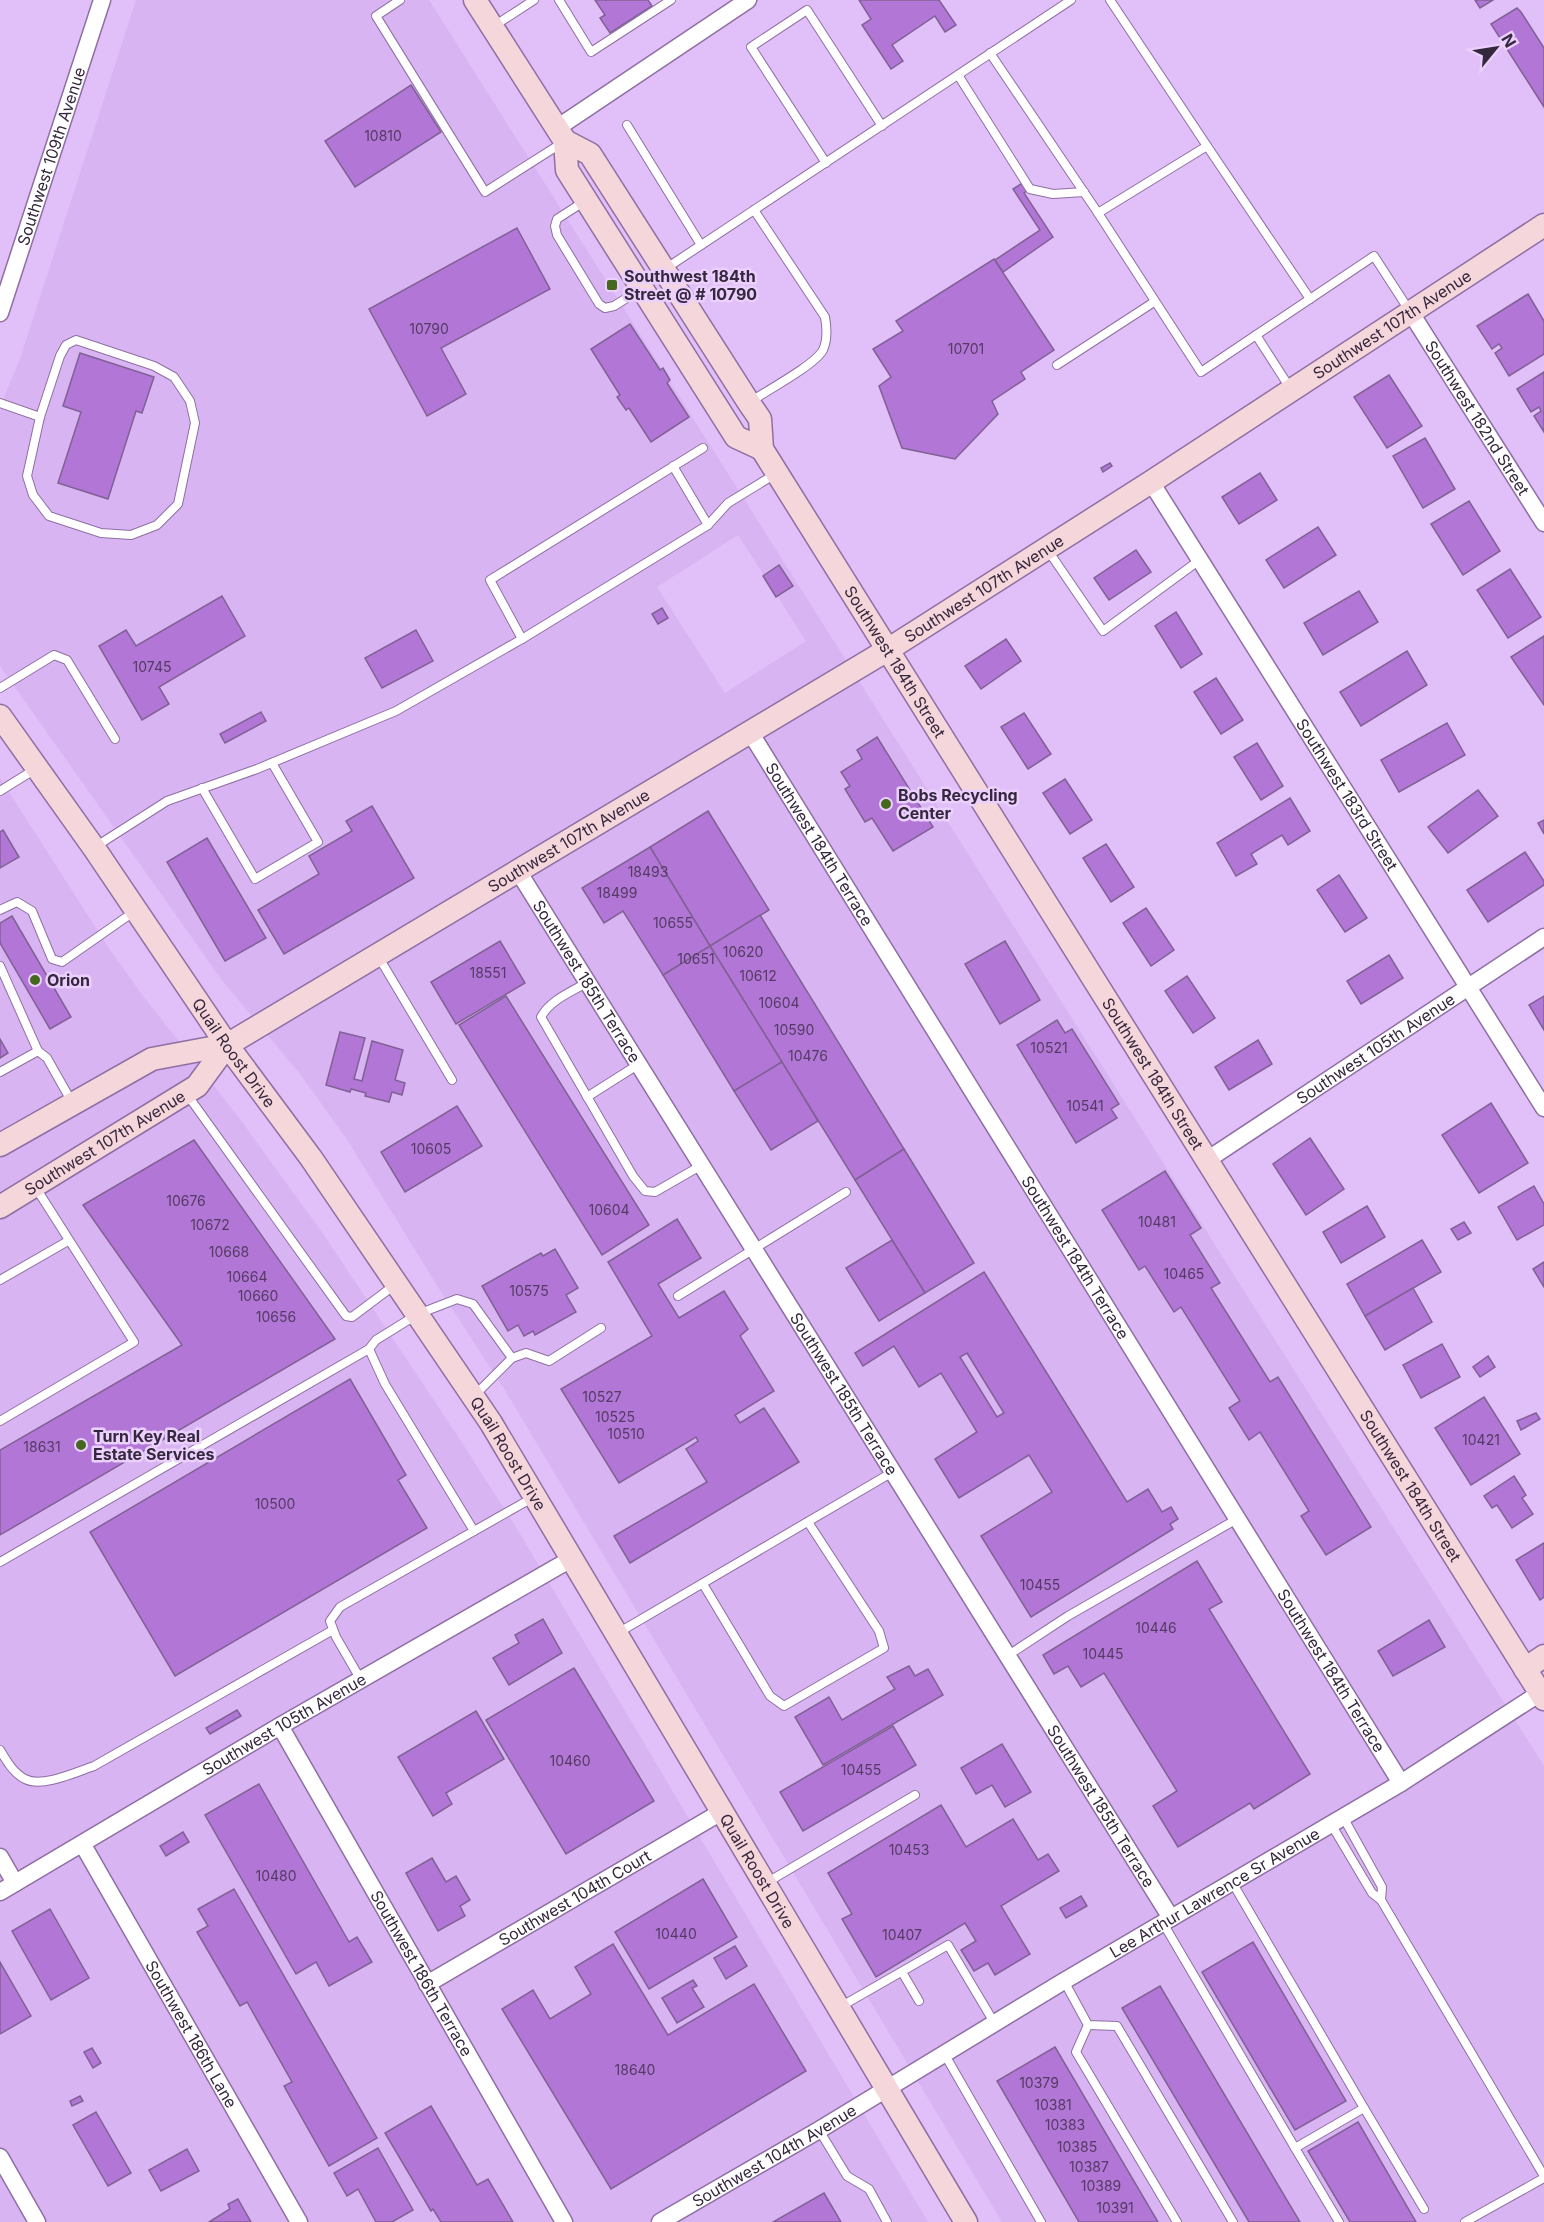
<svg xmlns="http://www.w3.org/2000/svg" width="1544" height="2222" font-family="Inter,sans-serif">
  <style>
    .built { fill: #d9b4f3; fill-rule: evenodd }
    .building { fill: #b176d6; stroke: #806195; stroke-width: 1.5; fill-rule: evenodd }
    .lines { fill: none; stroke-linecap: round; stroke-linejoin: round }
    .lane-casing { stroke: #8e6fa3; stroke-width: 10 }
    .street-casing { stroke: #8e6fa3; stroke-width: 19 }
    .secondary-casing { stroke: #8e6fa3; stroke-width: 25 }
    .lane { stroke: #fff; stroke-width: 8 }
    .street { stroke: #fff; stroke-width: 16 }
    .secondary { stroke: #f5d6db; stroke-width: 22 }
    .poi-dot { fill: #45671e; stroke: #ebd0fe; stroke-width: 2 }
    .labels { text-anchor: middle; stroke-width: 5; stroke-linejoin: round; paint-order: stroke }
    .number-label { font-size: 14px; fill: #543b63 }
    .street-label { font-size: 16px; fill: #35273d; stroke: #ebd0fe }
    .poi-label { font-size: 16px; font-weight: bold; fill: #35273d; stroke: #ebd0fe; text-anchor: start }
  </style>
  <rect width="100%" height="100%" fill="#e1bff8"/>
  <!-- built -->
  <g class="built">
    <path d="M136 0H429L1544 1766V2222H1002L506 1392 438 1287 346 1138 300 1074 221 979 0 666V407L20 359ZM738 535 806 641 725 693 657 587Z"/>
    <polygon points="0,778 110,950 143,996 237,1115 324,1235 459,1438 516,1527 928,2222 0,2222"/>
  </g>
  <!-- building -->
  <g class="building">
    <polygon points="595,0 648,0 652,6 610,33 600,18 605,15"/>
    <polygon points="859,0 939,0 956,25 945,32 935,16 892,45 903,61 891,69 862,25 871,19"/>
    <polygon points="1475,0 1493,0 1480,8"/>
    <polygon points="1517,8 1521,12 1544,48 1544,107 1491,24"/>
    <polygon points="411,85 441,132 355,187 325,141"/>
    <polygon points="1024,182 1029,189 1024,193 1053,237 1003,272 995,260 1040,230 1013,189"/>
    <polygon points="517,228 550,289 441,348 466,394 427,416 369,309"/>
    <polygon points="994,259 1054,350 1021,372 1025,379 992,401 998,414 955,459 902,448 879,386 891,377 873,349 903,331 896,321"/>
    <polygon points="1528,294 1544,321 1544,354 1509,376 1495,353 1502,348 1499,344 1492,349 1477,326"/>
    <polygon points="630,324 660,370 663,368 670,380 667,383 689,417 651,442 629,408 626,410 617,397 620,395 591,349"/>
    <polygon points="80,353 154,377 142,413 136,411 108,499 58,483 81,412 63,406"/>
    <polygon points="1544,372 1544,432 1534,416 1541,411 1539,407 1531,412 1517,389"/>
    <polygon points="1389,375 1422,426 1387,448 1354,397"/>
    <polygon points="1425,438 1455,489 1423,508 1393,456"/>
    <polygon points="1110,463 1112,466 1103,472 1101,468"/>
    <polygon points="1260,473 1277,500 1239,524 1222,497"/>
    <polygon points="1469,501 1500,551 1463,575 1431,524"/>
    <polygon points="1318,527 1336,555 1284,588 1266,560"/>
    <polygon points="1136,550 1151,572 1109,600 1094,578"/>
    <polygon points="779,565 793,586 776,597 763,576"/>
    <polygon points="1510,569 1541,617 1508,638 1477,590"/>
    <polygon points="1359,591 1378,622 1323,655 1304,623"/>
    <polygon points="222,596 245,636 159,687 169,704 142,720 99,646 126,630 136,646"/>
    <polygon points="662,608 668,618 658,624 652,614"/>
    <polygon points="1176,612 1202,654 1181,668 1155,626"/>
    <polygon points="416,630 433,661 382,688 365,658"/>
    <polygon points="1544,636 1544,705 1511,657"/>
    <polygon points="1006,639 1021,661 981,689 965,666"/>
    <polygon points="1407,651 1427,685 1361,726 1340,692"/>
    <polygon points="1216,678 1243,720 1221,734 1194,692"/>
    <polygon points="261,712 266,721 225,743 220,734"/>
    <polygon points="1024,713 1051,754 1028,769 1001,727"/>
    <polygon points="1447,723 1465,755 1399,792 1381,760"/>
    <polygon points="877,737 933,827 893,851 872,818 865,822 845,789 850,786 841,772 862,759 857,750"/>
    <polygon points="1257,743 1283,786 1261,800 1234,757"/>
    <polygon points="1065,779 1092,820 1070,834 1043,793"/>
    <polygon points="1478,790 1498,816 1448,853 1428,827"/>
    <polygon points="1290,798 1310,831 1288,845 1282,835 1251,854 1257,864 1236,876 1217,843"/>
    <polygon points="372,806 414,878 284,954 258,910 319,874 309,856 352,831 346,821"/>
    <polygon points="708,811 769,910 710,946 650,847"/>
    <polygon points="1544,820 1544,834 1538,823"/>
    <polygon points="3,830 19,857 0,868 0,832"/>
    <polygon points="207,838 266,938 225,961 167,862"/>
    <polygon points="1106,844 1134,887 1111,902 1083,858"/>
    <polygon points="650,847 710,946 663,975 623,911 604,923 582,888"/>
    <polygon points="1525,852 1544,881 1544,885 1488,922 1467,890"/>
    <polygon points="1339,875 1367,918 1345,932 1317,890"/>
    <polygon points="1146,908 1174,950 1151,966 1123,923"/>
    <polygon points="760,915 904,1149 855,1180 710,946"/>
    <polygon points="12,916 71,1017 50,1029 0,943 0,923"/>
    <polygon points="500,941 525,983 456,1024 431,982"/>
    <polygon points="1005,941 1040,1000 1000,1024 965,964"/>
    <polygon points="710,946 782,1062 734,1091 663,975"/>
    <polygon points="1389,955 1403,978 1361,1004 1347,981"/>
    <polygon points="1187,976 1215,1018 1193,1033 1165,991"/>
    <polygon points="506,996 649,1225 602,1255 459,1025"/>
    <polygon points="1544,996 1544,1030 1529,1005"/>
    <polygon points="1057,1020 1065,1033 1072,1029 1119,1104 1111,1109 1117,1118 1076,1143 1017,1045"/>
    <polygon points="340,1032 365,1038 354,1079 362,1081 372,1041 403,1050 395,1080 405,1083 402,1095 392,1092 389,1102 365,1096 366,1093 351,1089 350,1092 326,1085"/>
    <polygon points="0,1039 8,1053 0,1058"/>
    <polygon points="1258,1040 1272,1064 1229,1090 1215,1067"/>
    <polygon points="782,1062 818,1121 771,1150 734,1091"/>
    <polygon points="1491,1103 1528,1163 1479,1193 1442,1135"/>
    <polygon points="457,1106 482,1146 405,1192 381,1152"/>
    <polygon points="1310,1138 1344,1189 1306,1215 1273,1164"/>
    <polygon points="194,1140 335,1339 0,1535 0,1450 182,1345 83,1205"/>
    <polygon points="904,1149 974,1263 925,1293 855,1180"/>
    <polygon points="1165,1171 1201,1228 1190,1235 1220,1283 1211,1288 1270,1382 1278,1377 1371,1527 1326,1555 1301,1516 1309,1511 1260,1432 1249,1440 1229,1408 1240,1401 1181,1307 1174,1312 1145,1266 1139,1270 1102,1210"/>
    <polygon points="1534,1186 1544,1204 1544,1225 1517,1240 1498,1207"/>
    <polygon points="1367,1206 1385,1237 1341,1263 1323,1232"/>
    <polygon points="677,1219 701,1258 658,1284 679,1318 724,1291 748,1329 740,1336 774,1391 735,1415 740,1423 764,1408 799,1462 630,1563 614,1536 707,1482 686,1449 698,1441 696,1437 619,1483 561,1389 652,1336 608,1262"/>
    <polygon points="1464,1222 1471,1233 1458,1240 1451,1229"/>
    <polygon points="892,1240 925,1293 879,1321 846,1268"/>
    <polygon points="1422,1240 1441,1272 1365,1316 1347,1284"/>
    <polygon points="555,1249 578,1288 566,1295 576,1312 535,1335 533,1331 524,1336 518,1325 508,1331 482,1286 541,1253 543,1256"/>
    <polygon points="1544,1262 1544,1287 1533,1269"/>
    <path d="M984 1272 1127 1502 1148 1489 1162 1512 1171 1507 1178 1519 1170 1524 1173 1529 1031 1617 981 1536 1052 1492 1029 1455 959 1498 935 1459 977 1432 941 1373 919 1387 894 1346 863 1366 855 1353ZM967 1353 1004 1413 997 1417 960 1357Z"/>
    <polygon points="1413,1288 1432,1322 1385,1350 1365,1316"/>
    <polygon points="1442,1344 1460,1377 1421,1398 1403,1365"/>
    <polygon points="1488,1356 1495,1367 1480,1377 1473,1367"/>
    <polygon points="350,1379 406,1475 398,1480 427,1528 175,1676 90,1532"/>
    <polygon points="1484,1397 1520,1454 1471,1485 1435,1428"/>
    <polygon points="1536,1413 1540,1419 1521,1430 1517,1421"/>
    <polygon points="1514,1476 1526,1495 1522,1498 1533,1514 1512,1528 1497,1505 1492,1508 1484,1496"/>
    <polygon points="1544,1543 1544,1597 1540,1600 1516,1560"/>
    <polygon points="1197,1561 1222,1602 1209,1609 1310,1774 1254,1809 1250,1803 1178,1847 1153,1806 1177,1791 1104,1673 1081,1687 1068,1666 1054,1674 1043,1655"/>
    <polygon points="543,1619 562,1653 509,1685 493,1658 519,1643 515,1635"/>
    <polygon points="1429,1620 1445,1647 1393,1676 1378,1651"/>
    <polygon points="909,1666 915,1676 928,1669 943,1695 823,1765 795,1717 829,1697 842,1720 895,1689 887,1677"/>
    <polygon points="574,1668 654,1801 566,1854 486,1720"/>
    <polygon points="237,1710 241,1716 210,1734 206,1728"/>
    <polygon points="476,1711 504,1759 446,1793 452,1804 433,1816 398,1757"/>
    <polygon points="893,1726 916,1765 803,1831 780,1792"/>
    <polygon points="1002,1744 1031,1792 1005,1807 992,1785 976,1794 961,1768"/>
    <polygon points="259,1784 349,1942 357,1937 372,1962 329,1986 316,1962 296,1974 205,1815"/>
    <polygon points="941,1805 966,1847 1013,1819 1038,1860 1048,1854 1059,1871 1001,1906 1030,1954 995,1975 988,1963 974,1971 961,1950 976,1941 965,1923 876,1977 842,1919 852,1914 828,1873"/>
    <polygon points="183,1832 189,1842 166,1856 160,1846"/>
    <polygon points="432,1858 446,1882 456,1876 470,1900 460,1906 465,1916 438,1931 406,1873"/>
    <polygon points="703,1879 737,1937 649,1989 615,1932"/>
    <polygon points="234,1889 377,2138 329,2166 284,2086 292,2082 247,2002 240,2006 197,1932 208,1926 198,1909"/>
    <polygon points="1081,1896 1087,1906 1066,1918 1060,1908"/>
    <polygon points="50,1909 89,1978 51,2000 12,1931"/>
    <polygon points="1253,1942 1346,2101 1295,2130 1202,1972"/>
    <polygon points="613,1944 668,2035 754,1984 806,2071 611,2189 502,2009 533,1990 550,2019 591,1994 575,1967"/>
    <polygon points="735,1946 747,1966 726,1979 714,1958"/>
    <polygon points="0,1962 31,2016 0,2034"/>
    <polygon points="693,1980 697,1986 692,1988 704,2007 677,2023 662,1998"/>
    <polygon points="1160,1986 1300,2222 1249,2222 1122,2008"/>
    <polygon points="1055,2047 1158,2222 1079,2222 997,2081"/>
    <polygon points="92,2048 101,2063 93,2068 84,2052"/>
    <polygon points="80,2096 83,2101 72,2106 70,2101"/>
    <polygon points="431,2106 477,2185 488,2179 513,2222 441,2222 433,2209 431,2211 385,2133"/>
    <polygon points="96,2112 131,2173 108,2186 73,2125"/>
    <polygon points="1358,2122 1416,2222 1350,2222 1308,2151"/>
    <polygon points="378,2148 413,2210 392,2222 376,2222 358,2189 347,2196 334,2173"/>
    <polygon points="187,2149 199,2171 161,2191 149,2170"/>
    <polygon points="824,2193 841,2222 773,2222"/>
    <polygon points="238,2199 251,2222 209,2222 230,2209 228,2204"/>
  </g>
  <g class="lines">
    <defs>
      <g id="lane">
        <polyline points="400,0 376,16 485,192 562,143"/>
        <polyline points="559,0 591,52 671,0"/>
        <polyline points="494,26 534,0"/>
        <polyline points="990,53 1098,213 1207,146 1110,0"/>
        <polyline points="958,75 1030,189 1053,194 1084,192"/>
        <polyline points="627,125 701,245"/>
        <polyline points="1207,146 1310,299"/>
        <polyline points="826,163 751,47 807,10 882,126"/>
        <polyline points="585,201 557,219 555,226 557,235 599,304 605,308 614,306 641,289"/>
        <polyline points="1098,213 1201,372 1374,256 1409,310"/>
        <polyline points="665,269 1071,0"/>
        <polyline points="1256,335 1290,388"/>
        <polygon points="76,340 154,366 174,377 190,401 195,423 178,504 157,525 131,535 101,533 49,516 33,495 27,476 40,417 60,356 66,345"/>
        <polyline points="1057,365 1154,302"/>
        <path d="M750 402C766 391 815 365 823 350 828 339 827 328 825 317L754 210"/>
        <polyline points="0,403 40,417"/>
        <polyline points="673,466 708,525"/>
        <polyline points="1047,549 1103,631 1201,559"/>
        <polyline points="522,639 490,580 703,448"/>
        <polyline points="0,688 54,655 67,660 115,739"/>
        <polyline points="202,788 255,879 318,842 272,763"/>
        <polyline points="0,791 37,768"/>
        <polyline points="95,847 167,801 257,769 396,711 522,639 708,525 728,503 777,473"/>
        <polyline points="0,910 17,902 32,911 52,959 62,962 135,911"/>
        <polyline points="378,956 452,1080"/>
        <polyline points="0,966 38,1051"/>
        <path d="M588 982C571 992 550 1000 541 1017L633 1176 645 1191 655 1192 702 1165"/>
        <polyline points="0,1072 38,1051 47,1058 73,1104"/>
        <polyline points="186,1093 346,1316 352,1317 396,1284"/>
        <polyline points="587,1097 639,1064"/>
        <polyline points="0,1280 68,1241"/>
        <polyline points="678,1296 846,1192"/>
        <polyline points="474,1396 512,1358 526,1353 549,1361 601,1328"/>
        <polyline points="0,1421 134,1342 36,1188"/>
        <polyline points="474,1531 385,1384 369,1349 376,1340 418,1314 457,1299 473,1304 512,1358"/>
        <polyline points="0,1562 369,1349"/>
        <polyline points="703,1584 770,1696 784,1706 884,1648 879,1631 808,1522"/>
        <polyline points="616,1634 891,1473"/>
        <polyline points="1007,1656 1068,1616 1237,1519"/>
        <polyline points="361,1680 336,1637 330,1621 340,1607 534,1497"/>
        <path d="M0 1750C6 1760 13 1773 25 1779 42 1788 76 1772 94 1766L333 1630"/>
        <polyline points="1331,1824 1372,1893 1381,1900 1382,1887 1343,1817"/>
        <polyline points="766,1883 915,1795"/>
        <polyline points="1381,1900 1544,2176"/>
        <polyline points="1163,1923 1295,2148 1364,2108 1232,1882"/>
        <polyline points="902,1972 919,2001"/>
        <polyline points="1064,1981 1088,2025 1117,2026 1233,2222"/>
        <polyline points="840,2007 948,1945 995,2024"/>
        <polyline points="1088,2025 1076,2052 1177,2222"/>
        <polyline points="945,2055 1041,2222"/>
        <polyline points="1364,2108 1424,2209"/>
        <polyline points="819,2130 847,2176 869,2189 887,2222"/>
        <polyline points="1295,2148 1339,2222"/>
        <polyline points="1465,2222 1544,2178"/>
      </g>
      <g id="street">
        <polyline points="557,128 748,0"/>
        <path id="s1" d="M0 313 102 0"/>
        <path id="s2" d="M1411 313 1544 523"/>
        <path id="s3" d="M1151 482 1544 1108"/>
        <path id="s4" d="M750 732 1401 1783"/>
        <path id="s5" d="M518 871 1171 1918"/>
        <path id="s6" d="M1207 1160 1544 937"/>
        <path id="s7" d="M280 1726 564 2222"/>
        <path id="s8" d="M83 1845 299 2222"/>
        <polyline points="0,1857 15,1883"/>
        <path id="s9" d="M0 1892 280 1726 571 1559"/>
        <path id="s10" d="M427 1984 723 1811"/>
        <polyline points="0,2157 37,2222"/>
        <path id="s11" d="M660 2222 819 2130 1064 1981 1401 1783 1540 1693"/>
      </g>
      <g id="secondary">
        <polyline points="475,0 565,141 567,170 736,437 762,449"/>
        <path id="s12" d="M565 141 590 154 749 403 760 419 762 449 1544 1699"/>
        <path id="s13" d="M0 716 94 848 227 1045 311 1158 491 1423 966 2222"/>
        <polyline points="0,1145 152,1059 227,1045"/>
        <path id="s14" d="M0 1207 197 1086 227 1045 889 649 1151 482 1544 225"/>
        <polyline points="1525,1669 1544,1656"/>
      </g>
    </defs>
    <!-- lane casing -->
    <use href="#lane" class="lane-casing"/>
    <!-- street casing -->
    <use href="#street" class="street-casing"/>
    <!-- secondary casing -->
    <use href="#secondary" class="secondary-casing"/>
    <!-- lane -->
    <use href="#lane" class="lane"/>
    <!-- street -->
    <use href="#street" class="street"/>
    <!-- secondary -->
    <use href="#secondary" class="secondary"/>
  </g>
  <!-- markers -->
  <g class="poi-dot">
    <rect x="606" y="279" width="12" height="12" rx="3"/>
    <circle cx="886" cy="804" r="6"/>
    <circle cx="35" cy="980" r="6"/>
    <circle cx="81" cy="1445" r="6"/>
  </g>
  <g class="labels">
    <!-- number labels -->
    <g class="number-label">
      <text x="383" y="141">10810</text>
      <text x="429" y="334">10790</text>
      <text x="966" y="354">10701</text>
      <text x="152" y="672">10745</text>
      <text x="648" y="877">18493</text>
      <text x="617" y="898">18499</text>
      <text x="673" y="928">10655</text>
      <text x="743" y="957">10620</text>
      <text x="696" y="964">10651</text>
      <text x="488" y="978">18551</text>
      <text x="758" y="981">10612</text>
      <text x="779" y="1008">10604</text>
      <text x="794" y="1035">10590</text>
      <text x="1049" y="1053">10521</text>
      <text x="808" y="1061">10476</text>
      <text x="1085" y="1111">10541</text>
      <text x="431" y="1154">10605</text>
      <text x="186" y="1206">10676</text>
      <text x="609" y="1215">10604</text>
      <text x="1157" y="1227">10481</text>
      <text x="210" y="1230">10672</text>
      <text x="229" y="1257">10668</text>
      <text x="1184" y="1279">10465</text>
      <text x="247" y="1282">10664</text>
      <text x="529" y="1296">10575</text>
      <text x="258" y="1301">10660</text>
      <text x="276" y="1322">10656</text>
      <text x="602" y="1402">10527</text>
      <text x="615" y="1422">10525</text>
      <text x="626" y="1439">10510</text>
      <text x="1481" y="1445">10421</text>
      <text x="42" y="1452">18631</text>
      <text x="275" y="1509">10500</text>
      <text x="1040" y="1590">10455</text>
      <text x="1156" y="1633">10446</text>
      <text x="1103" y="1659">10445</text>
      <text x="570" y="1766">10460</text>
      <text x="861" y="1775">10455</text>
      <text x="909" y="1855">10453</text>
      <text x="276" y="1881">10480</text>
      <text x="676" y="1939">10440</text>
      <text x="902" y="1940">10407</text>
      <text x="635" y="2075">18640</text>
      <text x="1039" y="2088">10379</text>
      <text x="1053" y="2110">10381</text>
      <text x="1065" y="2130">10383</text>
      <text x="1077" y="2152">10385</text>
      <text x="1089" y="2172">10387</text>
      <text x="1101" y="2191">10389</text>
      <text x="1115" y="2213">10391</text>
    </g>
    <!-- street labels -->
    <g class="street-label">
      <text dy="6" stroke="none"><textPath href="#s1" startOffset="165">Southwest 109th Avenue</textPath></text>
      <text dy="6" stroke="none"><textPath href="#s14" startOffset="1652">Southwest 107th Avenue</textPath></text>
      <text dy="6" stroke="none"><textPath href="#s2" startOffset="124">Southwest 182nd Street</textPath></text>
      <text dy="6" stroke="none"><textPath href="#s14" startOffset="1166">Southwest 107th Avenue</textPath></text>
      <text dy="6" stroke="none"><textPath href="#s12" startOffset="624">Southwest 184th Street</textPath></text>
      <text dy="6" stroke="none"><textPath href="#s3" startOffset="369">Southwest 183rd Street</textPath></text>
      <text dy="6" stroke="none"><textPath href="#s14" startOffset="680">Southwest 107th Avenue</textPath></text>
      <text dy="6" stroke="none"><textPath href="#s4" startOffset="132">Southwest 184th Terrace</textPath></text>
      <text dy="6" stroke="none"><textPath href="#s5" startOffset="130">Southwest 185th Terrace</textPath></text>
      <text dy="6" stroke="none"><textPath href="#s6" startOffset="202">Southwest 105th Avenue</textPath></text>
      <text dy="6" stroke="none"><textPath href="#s13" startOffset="410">Quail Roost Drive</textPath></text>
      <text dy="6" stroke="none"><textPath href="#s12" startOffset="1110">Southwest 184th Street</textPath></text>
      <text dy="6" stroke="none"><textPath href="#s14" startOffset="123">Southwest 107th Avenue</textPath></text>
      <text dy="6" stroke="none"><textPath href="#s4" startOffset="618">Southwest 184th Terrace</textPath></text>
      <text dy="6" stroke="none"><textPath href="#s5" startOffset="616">Southwest 185th Terrace</textPath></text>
      <text dy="6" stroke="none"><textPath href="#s13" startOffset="896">Quail Roost Drive</textPath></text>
      <text dy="6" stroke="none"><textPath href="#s12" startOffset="1596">Southwest 184th Street</textPath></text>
      <text dy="6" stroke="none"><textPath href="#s4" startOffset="1104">Southwest 184th Terrace</textPath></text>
      <text dy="6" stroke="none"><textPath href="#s9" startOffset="330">Southwest 105th Avenue</textPath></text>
      <text dy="6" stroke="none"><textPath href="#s5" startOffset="1102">Southwest 185th Terrace</textPath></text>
      <text dy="6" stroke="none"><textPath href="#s13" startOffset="1382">Quail Roost Drive</textPath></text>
      <text dy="6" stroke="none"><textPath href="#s11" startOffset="645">Lee Arthur Lawrence Sr Avenue</textPath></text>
      <text dy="6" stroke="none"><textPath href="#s10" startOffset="171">Southwest 104th Court</textPath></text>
      <text dy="6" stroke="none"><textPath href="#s7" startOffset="285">Southwest 186th Terrace</textPath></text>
      <text dy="6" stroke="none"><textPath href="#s8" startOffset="218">Southwest 186th Lane</textPath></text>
      <text dy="6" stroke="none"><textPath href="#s11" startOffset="132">Southwest 104th Avenue</textPath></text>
    </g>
    <!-- poi labels -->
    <g class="poi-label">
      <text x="624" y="282">Southwest 184th<tspan x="624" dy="18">Street @ # 10790</tspan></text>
      <text x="898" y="801">Bobs Recycling<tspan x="898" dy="18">Center</tspan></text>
      <text x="47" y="986">Orion</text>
      <text x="93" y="1442">Turn Key Real<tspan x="93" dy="18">Estate Services</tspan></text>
    </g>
  </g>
  <!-- north arrow -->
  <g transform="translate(1496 48) rotate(60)" stroke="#ebd0fe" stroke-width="4.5" paint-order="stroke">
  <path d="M0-4.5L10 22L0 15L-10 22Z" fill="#35273d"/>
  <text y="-9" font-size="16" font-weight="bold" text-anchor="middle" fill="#35273d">N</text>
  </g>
</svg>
